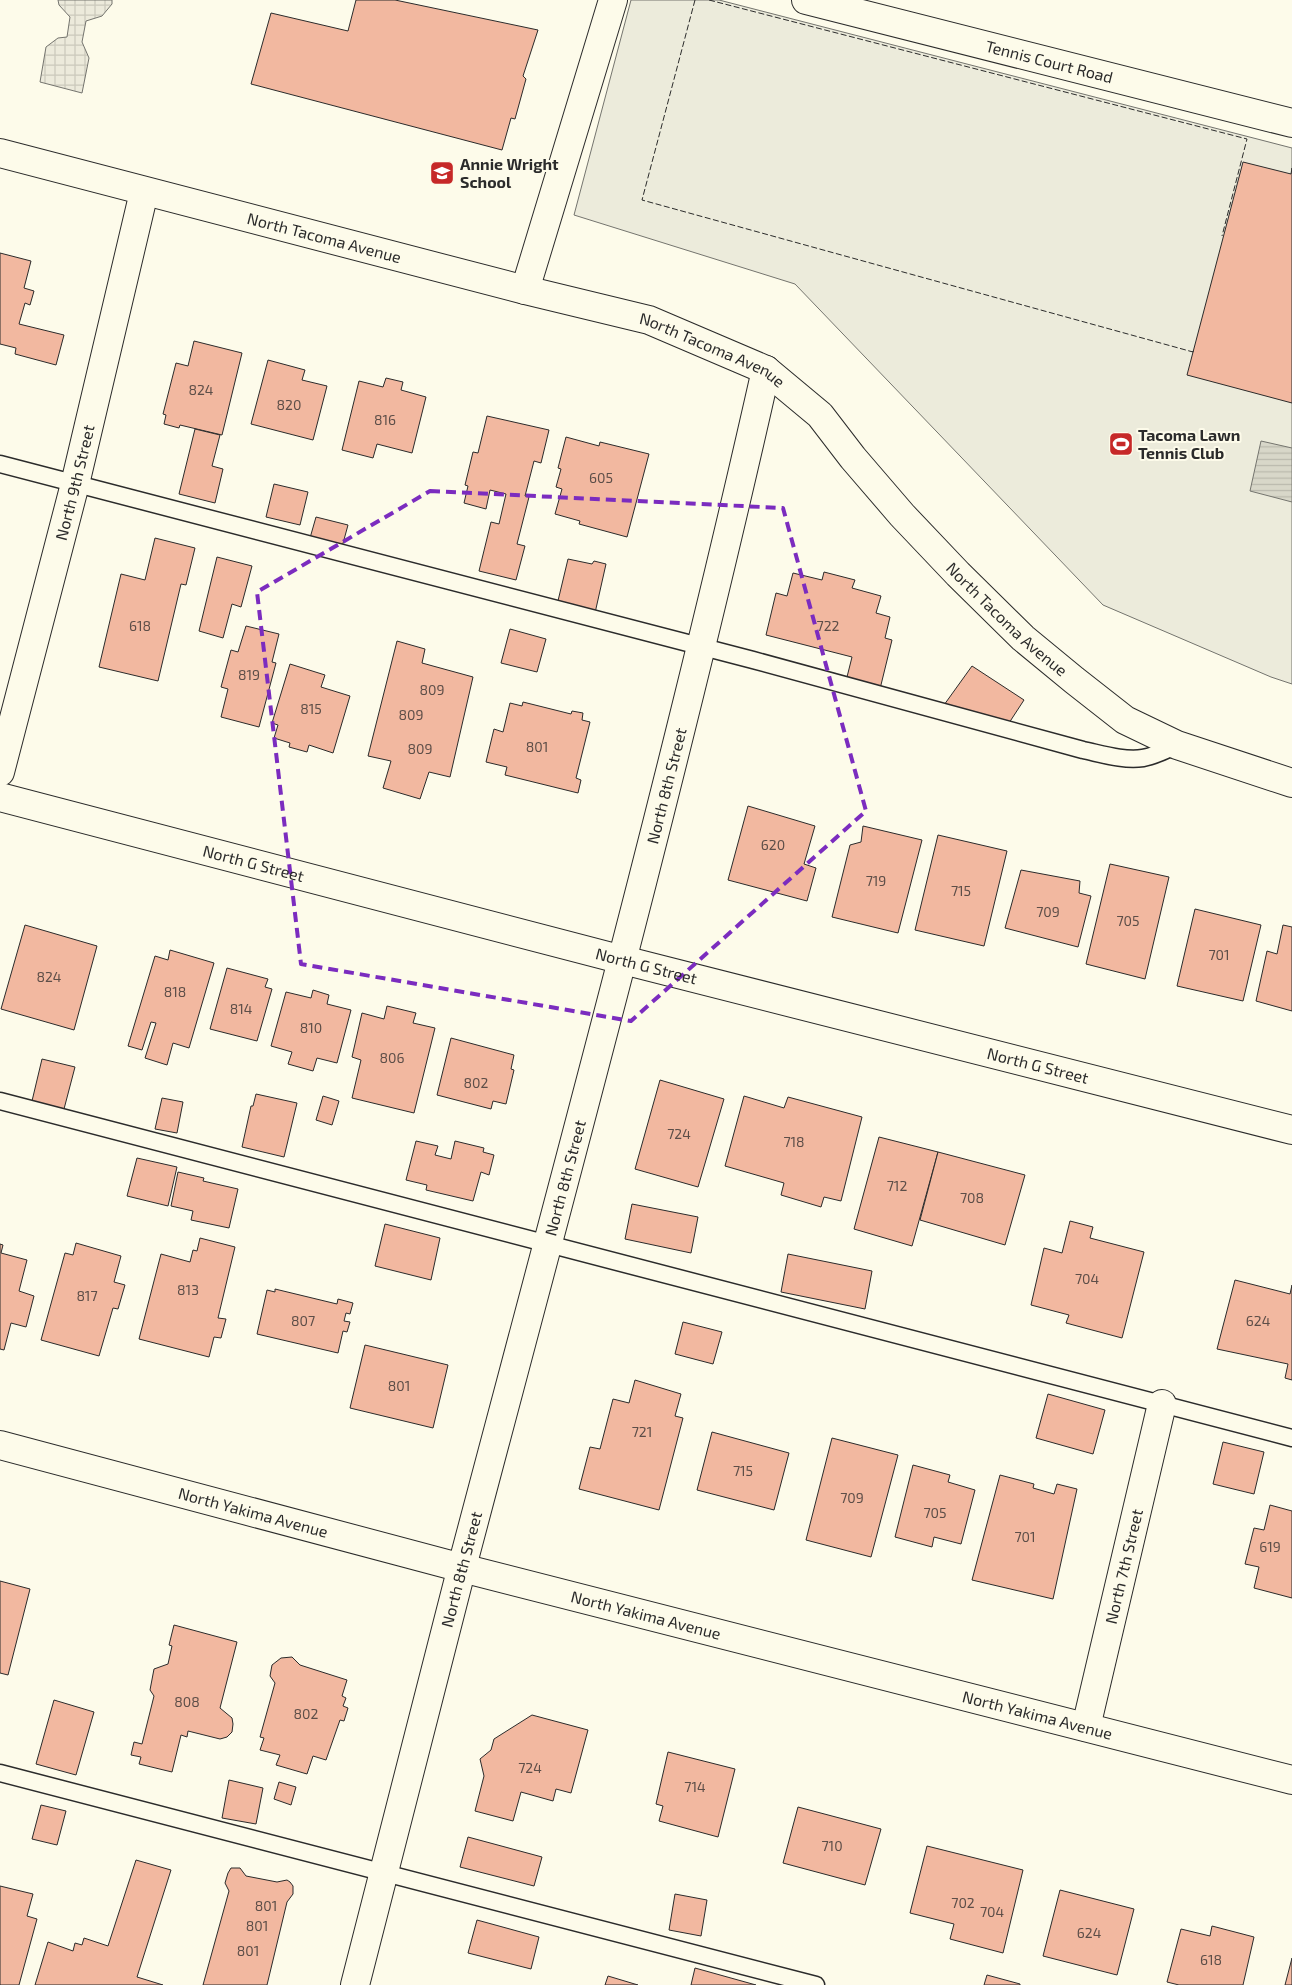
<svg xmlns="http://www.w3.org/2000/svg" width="1292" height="1985" font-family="'Exo 2',sans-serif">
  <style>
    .pitch { fill: #ecebdb; stroke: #74746e }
    .plaza { fill: url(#plaza-grid); stroke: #74746e }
    .water { fill: url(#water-rules); stroke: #74746e }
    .building { fill: #f2b8a0; stroke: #2b2b2b }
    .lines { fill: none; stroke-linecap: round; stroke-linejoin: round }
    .service-casing { stroke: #2b2b2b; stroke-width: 19 }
    .minor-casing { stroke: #2b2b2b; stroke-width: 30 }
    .tertiary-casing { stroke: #2b2b2b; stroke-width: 30 }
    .service { stroke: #fdfbea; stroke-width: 16 }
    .minor { stroke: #fdfbea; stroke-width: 28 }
    .tertiary { stroke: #fdfbea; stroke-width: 28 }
    .fence { stroke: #2b2b2b; stroke-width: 1; stroke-dasharray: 6 2.5; stroke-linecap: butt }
    .marked { fill: none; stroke: #7b2cbf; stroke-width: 4; stroke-dasharray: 10 6; stroke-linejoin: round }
    .labels { text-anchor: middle; stroke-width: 4; stroke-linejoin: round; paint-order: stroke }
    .number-label { font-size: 14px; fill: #5d4e48 }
    .street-label { font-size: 16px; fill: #2b2b2b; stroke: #fdfbea }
    .poi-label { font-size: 16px; font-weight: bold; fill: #2b2b2b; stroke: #fdfbea; text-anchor: start }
  </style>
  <defs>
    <pattern id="plaza-grid" width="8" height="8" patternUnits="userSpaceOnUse" patternTransform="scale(1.25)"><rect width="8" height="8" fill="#eceadb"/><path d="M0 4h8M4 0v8" fill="none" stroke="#cbc9bc"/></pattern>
    <pattern id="water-rules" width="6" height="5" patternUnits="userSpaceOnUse" patternTransform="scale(1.25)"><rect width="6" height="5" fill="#d8d7c9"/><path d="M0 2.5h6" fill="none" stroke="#bab9ad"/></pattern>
  </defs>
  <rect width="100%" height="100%" fill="#fdfbea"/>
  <!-- pitch -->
  <polygon class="pitch" points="631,0 719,0 1292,148 1292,684 1271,677 1103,605 795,284 574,215"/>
  <!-- plaza -->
  <polygon class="plaza" points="58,0 112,0 112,4 102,16 86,21 82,42 89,58 82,93 40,82 46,47 58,38 67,37 70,17 59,5"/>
  <!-- water -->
  <polygon class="water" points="1261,441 1292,448 1292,502 1250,491"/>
  <!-- building -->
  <g class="building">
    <polygon points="356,0 395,0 538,30 523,76 526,79 515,119 511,118 502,150 251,84 271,13 348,31"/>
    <polygon points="1243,162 1291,174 1292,168 1292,403 1187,375"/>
    <polygon points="0,253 31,261 24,288 34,291 30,305 25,303 19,324 64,335 56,365 15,354 16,348 0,344"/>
    <polygon points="194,341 242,353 222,435 180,425 179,428 164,424 166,415 163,414 176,363 188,366"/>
    <polygon points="268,360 305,370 302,380 327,386 313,440 251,424"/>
    <polygon points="386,378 403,382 401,390 426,397 412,453 377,444 373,458 342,450 359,381 383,387"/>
    <polygon points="487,416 549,430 541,463 534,461 525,496 529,497 517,544 525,546 516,580 479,571 491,522 499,524 506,494 490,490 486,509 464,503 468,486 465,485 473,452 478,453"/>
    <polygon points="195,429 220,435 212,466 223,469 215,503 179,494"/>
    <polygon points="566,437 599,446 600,442 649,454 627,537 579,524 580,521 555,514 562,489 556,487 561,469 558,468"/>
    <polygon points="274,484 308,492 300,525 266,517"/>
    <polygon points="316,517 348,525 342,547 310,538"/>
    <polygon points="155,538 195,548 186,585 181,584 158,681 99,667 121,574 145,580"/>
    <polygon points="217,557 252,566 241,607 232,604 223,638 199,631"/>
    <polygon points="568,559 592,564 594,561 606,564 595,613 557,605"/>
    <polygon points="824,572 855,580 852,588 881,596 876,613 890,617 885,638 892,640 879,693 845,685 852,657 766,635 776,593 787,596 793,573 822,580"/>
    <polygon points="246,626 279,634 272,662 276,663 259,727 221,717 228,689 221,687 231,650 238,652"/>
    <polygon points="510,629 546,639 537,672 501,663"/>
    <polygon points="397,641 425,649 422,663 473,677 450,777 429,772 420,799 383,788 391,761 368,756"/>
    <polygon points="290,664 325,675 321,687 350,696 333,753 309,745 307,752 289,747 290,743 274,738 278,725 272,723"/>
    <polygon points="972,666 1024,700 1009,723 944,705"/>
    <polygon points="523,702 571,714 572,711 583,713 582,720 590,722 576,778 581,780 578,793 505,775 507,767 486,762 494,729 503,732 510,703 522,706"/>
    <polygon points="748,806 815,826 804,864 816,868 807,901 728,880"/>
    <polygon points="863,826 922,840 898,933 832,917 850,845 861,842"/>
    <polygon points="938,835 1007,851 984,946 915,930"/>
    <polygon points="1110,864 1169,877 1145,979 1086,964"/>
    <polygon points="1021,870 1080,881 1079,893 1091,896 1078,947 1005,928"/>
    <polygon points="1195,909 1261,925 1243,1001 1177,986"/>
    <polygon points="25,925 97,946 74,1030 1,1009"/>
    <polygon points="1283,925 1292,927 1292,1011 1256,1001 1267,951 1277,954"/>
    <polygon points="170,950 214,963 189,1048 173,1043 167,1065 145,1058 156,1023 151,1022 142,1050 128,1046 155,956 168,960"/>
    <polygon points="227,968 268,979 265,987 272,989 257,1041 210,1029"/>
    <polygon points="313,990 329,995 327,1004 351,1010 337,1063 317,1058 313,1071 288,1064 292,1052 271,1046 286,992 311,998"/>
    <polygon points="387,1006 416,1013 413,1023 435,1028 414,1113 352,1098 361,1060 352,1057 362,1013 384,1019"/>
    <polygon points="451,1038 514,1055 511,1069 514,1070 506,1104 493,1101 491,1109 437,1095"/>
    <polygon points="42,1059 75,1067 64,1109 32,1101"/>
    <polygon points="660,1080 724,1099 698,1187 635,1169"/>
    <polygon points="256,1094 297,1103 284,1157 242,1147 251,1106 253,1106"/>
    <polygon points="323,1096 339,1101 332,1125 316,1120"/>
    <polygon points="744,1096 784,1108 788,1097 862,1117 841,1201 824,1197 821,1207 781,1195 784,1183 725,1166"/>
    <polygon points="162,1098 183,1102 177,1133 155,1129"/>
    <polygon points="879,1137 938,1152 912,1246 854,1229"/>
    <polygon points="416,1141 438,1146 435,1155 451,1159 455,1141 484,1148 483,1152 494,1155 489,1175 481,1172 473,1201 426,1190 427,1185 406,1180"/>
    <polygon points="938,1152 1025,1175 1005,1245 920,1220"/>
    <polygon points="137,1158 177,1167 168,1206 127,1196"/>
    <polygon points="178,1172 204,1178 203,1181 238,1189 229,1228 191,1220 193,1211 171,1206"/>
    <polygon points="632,1204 698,1217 691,1253 625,1239"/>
    <polygon points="1070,1221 1093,1227 1090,1238 1144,1252 1122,1338 1066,1323 1069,1315 1031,1305 1044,1248 1062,1253"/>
    <polygon points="385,1224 440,1238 431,1280 375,1266"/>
    <polygon points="200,1238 235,1247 218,1318 226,1319 221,1338 214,1337 209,1357 139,1339 161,1254 190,1262 193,1250 197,1251"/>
    <polygon points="76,1243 121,1256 114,1282 125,1285 118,1309 113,1308 99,1356 41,1340 65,1253 73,1255"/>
    <polygon points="0,1244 3,1245 1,1253 27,1260 19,1291 34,1296 26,1327 11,1323 4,1350 0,1349"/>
    <polygon points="788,1254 872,1271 865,1309 781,1292"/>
    <polygon points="1235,1280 1290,1294 1292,1285 1292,1380 1285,1378 1288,1364 1217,1349"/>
    <polygon points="275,1289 337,1304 338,1299 353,1303 350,1314 346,1313 344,1321 350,1322 347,1332 343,1331 338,1353 257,1334 267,1290 275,1292"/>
    <polygon points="683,1322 722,1332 713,1364 675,1354"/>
    <polygon points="365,1345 448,1365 433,1428 350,1408"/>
    <polygon points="635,1380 681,1394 675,1416 683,1418 659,1510 579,1489 590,1447 600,1449 613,1399 629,1403"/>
    <polygon points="1048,1394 1105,1410 1093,1454 1036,1438"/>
    <polygon points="712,1432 789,1453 774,1510 697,1490"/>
    <polygon points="832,1438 898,1455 871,1557 806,1540"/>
    <polygon points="1223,1442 1264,1452 1254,1494 1213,1484"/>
    <polygon points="913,1465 950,1475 948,1482 975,1490 961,1544 934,1537 932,1547 895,1537"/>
    <polygon points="1000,1475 1034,1484 1033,1488 1054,1494 1057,1484 1077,1489 1053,1599 972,1580"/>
    <polygon points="1270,1505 1292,1511 1292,1598 1254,1588 1259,1567 1245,1564 1254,1528 1264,1530"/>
    <polygon points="0,1581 30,1589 8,1675 0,1673"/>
    <polygon points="174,1625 237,1642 220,1708 232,1718 233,1724 232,1732 227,1737 220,1739 188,1731 187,1737 181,1735 172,1772 139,1764 141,1757 131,1755 134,1742 142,1744 154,1696 150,1690 154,1669 168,1664 172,1646 169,1645"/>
    <polygon points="292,1657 300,1665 347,1680 342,1696 346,1698 343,1706 348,1708 344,1721 340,1720 326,1760 313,1756 307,1774 276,1765 280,1755 260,1750 264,1738 260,1737 275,1683 270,1676 272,1665 281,1658"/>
    <polygon points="54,1700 94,1712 76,1775 36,1764"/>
    <polygon points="532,1715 588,1730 571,1793 556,1789 553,1801 521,1792 513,1821 475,1811 484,1776 480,1759 491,1750 494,1739"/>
    <polygon points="668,1752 735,1769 718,1837 659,1821 663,1806 656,1804"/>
    <polygon points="229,1780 263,1788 256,1824 222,1818"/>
    <polygon points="279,1782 296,1787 291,1805 274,1799"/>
    <polygon points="41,1805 66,1811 57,1845 32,1839"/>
    <polygon points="798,1807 881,1829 865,1885 783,1863"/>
    <polygon points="468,1837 542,1857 534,1886 460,1867"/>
    <polygon points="927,1846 1023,1870 1003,1953 950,1939 954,1924 910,1913"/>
    <polygon points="136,1860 171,1870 137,1977 163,1985 35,1985 48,1942 73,1951 75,1943 82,1945 84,1938 108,1946"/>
    <polygon points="231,1868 240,1868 246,1876 277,1882 287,1880 290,1882 293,1886 293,1894 287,1902 267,1985 203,1985 229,1891 225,1883 228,1873"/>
    <polygon points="0,1886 33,1894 27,1916 37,1919 19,1985 0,1985"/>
    <polygon points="1060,1890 1134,1909 1117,1975 1043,1956"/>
    <polygon points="675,1894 707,1900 701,1936 669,1930"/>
    <polygon points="477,1920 539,1937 531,1969 468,1953"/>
    <polygon points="1212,1926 1254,1937 1243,1985 1179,1985 1167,1982 1181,1929 1210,1936"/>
    <polygon points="1292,1958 1292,1985 1285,1985"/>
    <polygon points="695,1968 756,1985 691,1985"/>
    <polygon points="987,1975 1020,1984 1020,1985 984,1985"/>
    <polygon points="608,1976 638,1985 605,1985"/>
  </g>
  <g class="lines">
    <defs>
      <g id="service">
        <path d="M0 464 753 660 1083 750C1102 754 1124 761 1143 758 1155 756 1166 750 1177 745"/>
        <polyline points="0,1101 1292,1438"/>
        <polyline points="0,1773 816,1985"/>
      </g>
      <g id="minor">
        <path id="s1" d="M806 0 1292 123"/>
        <polyline points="525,290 613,0"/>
        <path id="s2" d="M0 772 75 484 144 192"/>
        <path id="s3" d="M0 797 623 960 1292 1130"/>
        <path id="s4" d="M0 1445 462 1568 1292 1780"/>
        <path id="s5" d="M1086 1727 1162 1404"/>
        <path id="s6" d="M355 1985C391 1844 426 1703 463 1563 568 1166 676 770 766 370"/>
      </g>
      <g id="tertiary">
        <path id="s7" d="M0 153 525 290 649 320 766 370 820 415 853 458 902 515 958 574 1023 638 1074 680 1125 720 1177 745 1292 783"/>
      </g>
    </defs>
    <!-- service casing -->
    <use href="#service" class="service-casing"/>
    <!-- minor casing -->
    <use href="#minor" class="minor-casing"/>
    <!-- tertiary casing -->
    <use href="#tertiary" class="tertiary-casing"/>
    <!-- service -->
    <use href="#service" class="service"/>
    <!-- minor -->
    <use href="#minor" class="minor"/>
    <!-- tertiary -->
    <use href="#tertiary" class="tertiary"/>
    <!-- fence -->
    <g class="fence">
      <polyline points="695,0 642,200 1193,352 1193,350"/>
      <polyline points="709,0 1247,139 1222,236"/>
    </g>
  </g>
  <!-- marked area -->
  <path class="marked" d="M430 491 783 508 866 811 631 1021 301 964 257 592Z"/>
  <!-- icons -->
  <defs>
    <symbol id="school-square" viewBox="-11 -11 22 22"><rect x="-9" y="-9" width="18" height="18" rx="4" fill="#c62828" stroke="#fdfbea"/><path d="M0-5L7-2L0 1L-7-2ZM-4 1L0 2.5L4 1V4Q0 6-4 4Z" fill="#fff"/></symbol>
    <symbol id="stadium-square" viewBox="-11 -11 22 22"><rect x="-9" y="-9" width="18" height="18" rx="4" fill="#c62828" stroke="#fdfbea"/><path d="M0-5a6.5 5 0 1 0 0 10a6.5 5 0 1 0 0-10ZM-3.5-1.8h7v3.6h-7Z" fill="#fff"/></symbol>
  </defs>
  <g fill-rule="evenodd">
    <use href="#school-square" x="428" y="159" width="28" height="28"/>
    <use href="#stadium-square" x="1107" y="430" width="28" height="28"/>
  </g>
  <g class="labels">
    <!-- number labels -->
    <g class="number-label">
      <text x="201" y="395">824</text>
      <text x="289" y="410">820</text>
      <text x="385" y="425">816</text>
      <text x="601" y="483">605</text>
      <text x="140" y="631">618</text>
      <text x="828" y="631">722</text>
      <text x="249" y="680">819</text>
      <text x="432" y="695">809</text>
      <text x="311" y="714">815</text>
      <text x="411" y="720">809</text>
      <text x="537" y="752">801</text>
      <text x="420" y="754">809</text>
      <text x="773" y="850">620</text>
      <text x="876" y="886">719</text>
      <text x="961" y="896">715</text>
      <text x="1048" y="917">709</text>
      <text x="1128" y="926">705</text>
      <text x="1219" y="960">701</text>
      <text x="49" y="982">824</text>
      <text x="175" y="997">818</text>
      <text x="241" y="1014">814</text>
      <text x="311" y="1033">810</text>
      <text x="392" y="1063">806</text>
      <text x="476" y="1088">802</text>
      <text x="679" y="1139">724</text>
      <text x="794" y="1147">718</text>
      <text x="897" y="1191">712</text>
      <text x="972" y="1203">708</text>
      <text x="1087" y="1284">704</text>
      <text x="188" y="1295">813</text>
      <text x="87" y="1301">817</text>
      <text x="303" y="1326">807</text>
      <text x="1258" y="1326">624</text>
      <text x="399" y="1391">801</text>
      <text x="642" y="1437">721</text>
      <text x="743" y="1476">715</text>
      <text x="852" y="1503">709</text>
      <text x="935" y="1518">705</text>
      <text x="1025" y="1542">701</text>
      <text x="1270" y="1552">619</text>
      <text x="187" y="1707">808</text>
      <text x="306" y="1719">802</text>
      <text x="530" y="1773">724</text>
      <text x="695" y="1792">714</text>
      <text x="832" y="1851">710</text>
      <text x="963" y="1908">702</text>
      <text x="266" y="1911">801</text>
      <text x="992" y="1917">704</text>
      <text x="257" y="1931">801</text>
      <text x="1089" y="1938">624</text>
      <text x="248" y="1956">801</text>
      <text x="1211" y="1965">618</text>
    </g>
    <!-- street labels -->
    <g class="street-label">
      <text dy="6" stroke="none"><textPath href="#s1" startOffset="251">Tennis Court Road</textPath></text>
      <text dy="6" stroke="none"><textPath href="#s7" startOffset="335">North Tacoma Avenue</textPath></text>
      <text dy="6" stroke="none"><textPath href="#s7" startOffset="740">North Tacoma Avenue</textPath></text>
      <text dy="6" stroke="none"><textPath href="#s2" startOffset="299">North 9th Street</textPath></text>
      <text dy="6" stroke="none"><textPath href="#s7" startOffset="1145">North Tacoma Avenue</textPath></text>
      <text dy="6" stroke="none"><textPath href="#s6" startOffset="1239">North 8th Street</textPath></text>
      <text dy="6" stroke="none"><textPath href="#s3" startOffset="262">North G Street</textPath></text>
      <text dy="6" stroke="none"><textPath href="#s3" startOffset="668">North G Street</textPath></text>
      <text dy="6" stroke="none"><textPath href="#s3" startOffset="1072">North G Street</textPath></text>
      <text dy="6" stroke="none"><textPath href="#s6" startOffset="834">North 8th Street</textPath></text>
      <text dy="6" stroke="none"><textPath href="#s4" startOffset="262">North Yakima Avenue</textPath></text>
      <text dy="6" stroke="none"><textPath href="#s5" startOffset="165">North 7th Street</textPath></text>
      <text dy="6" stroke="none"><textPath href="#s6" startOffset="429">North 8th Street</textPath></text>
      <text dy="6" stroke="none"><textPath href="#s4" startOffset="668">North Yakima Avenue</textPath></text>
      <text dy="6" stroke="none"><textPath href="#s4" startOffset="1072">North Yakima Avenue</textPath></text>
    </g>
    <!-- poi labels -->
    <g class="poi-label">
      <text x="460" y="170">Annie Wright<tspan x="460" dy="18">School</tspan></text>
      <text x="1138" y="441">Tacoma Lawn<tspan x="1138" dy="18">Tennis Club</tspan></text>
    </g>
  </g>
</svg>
